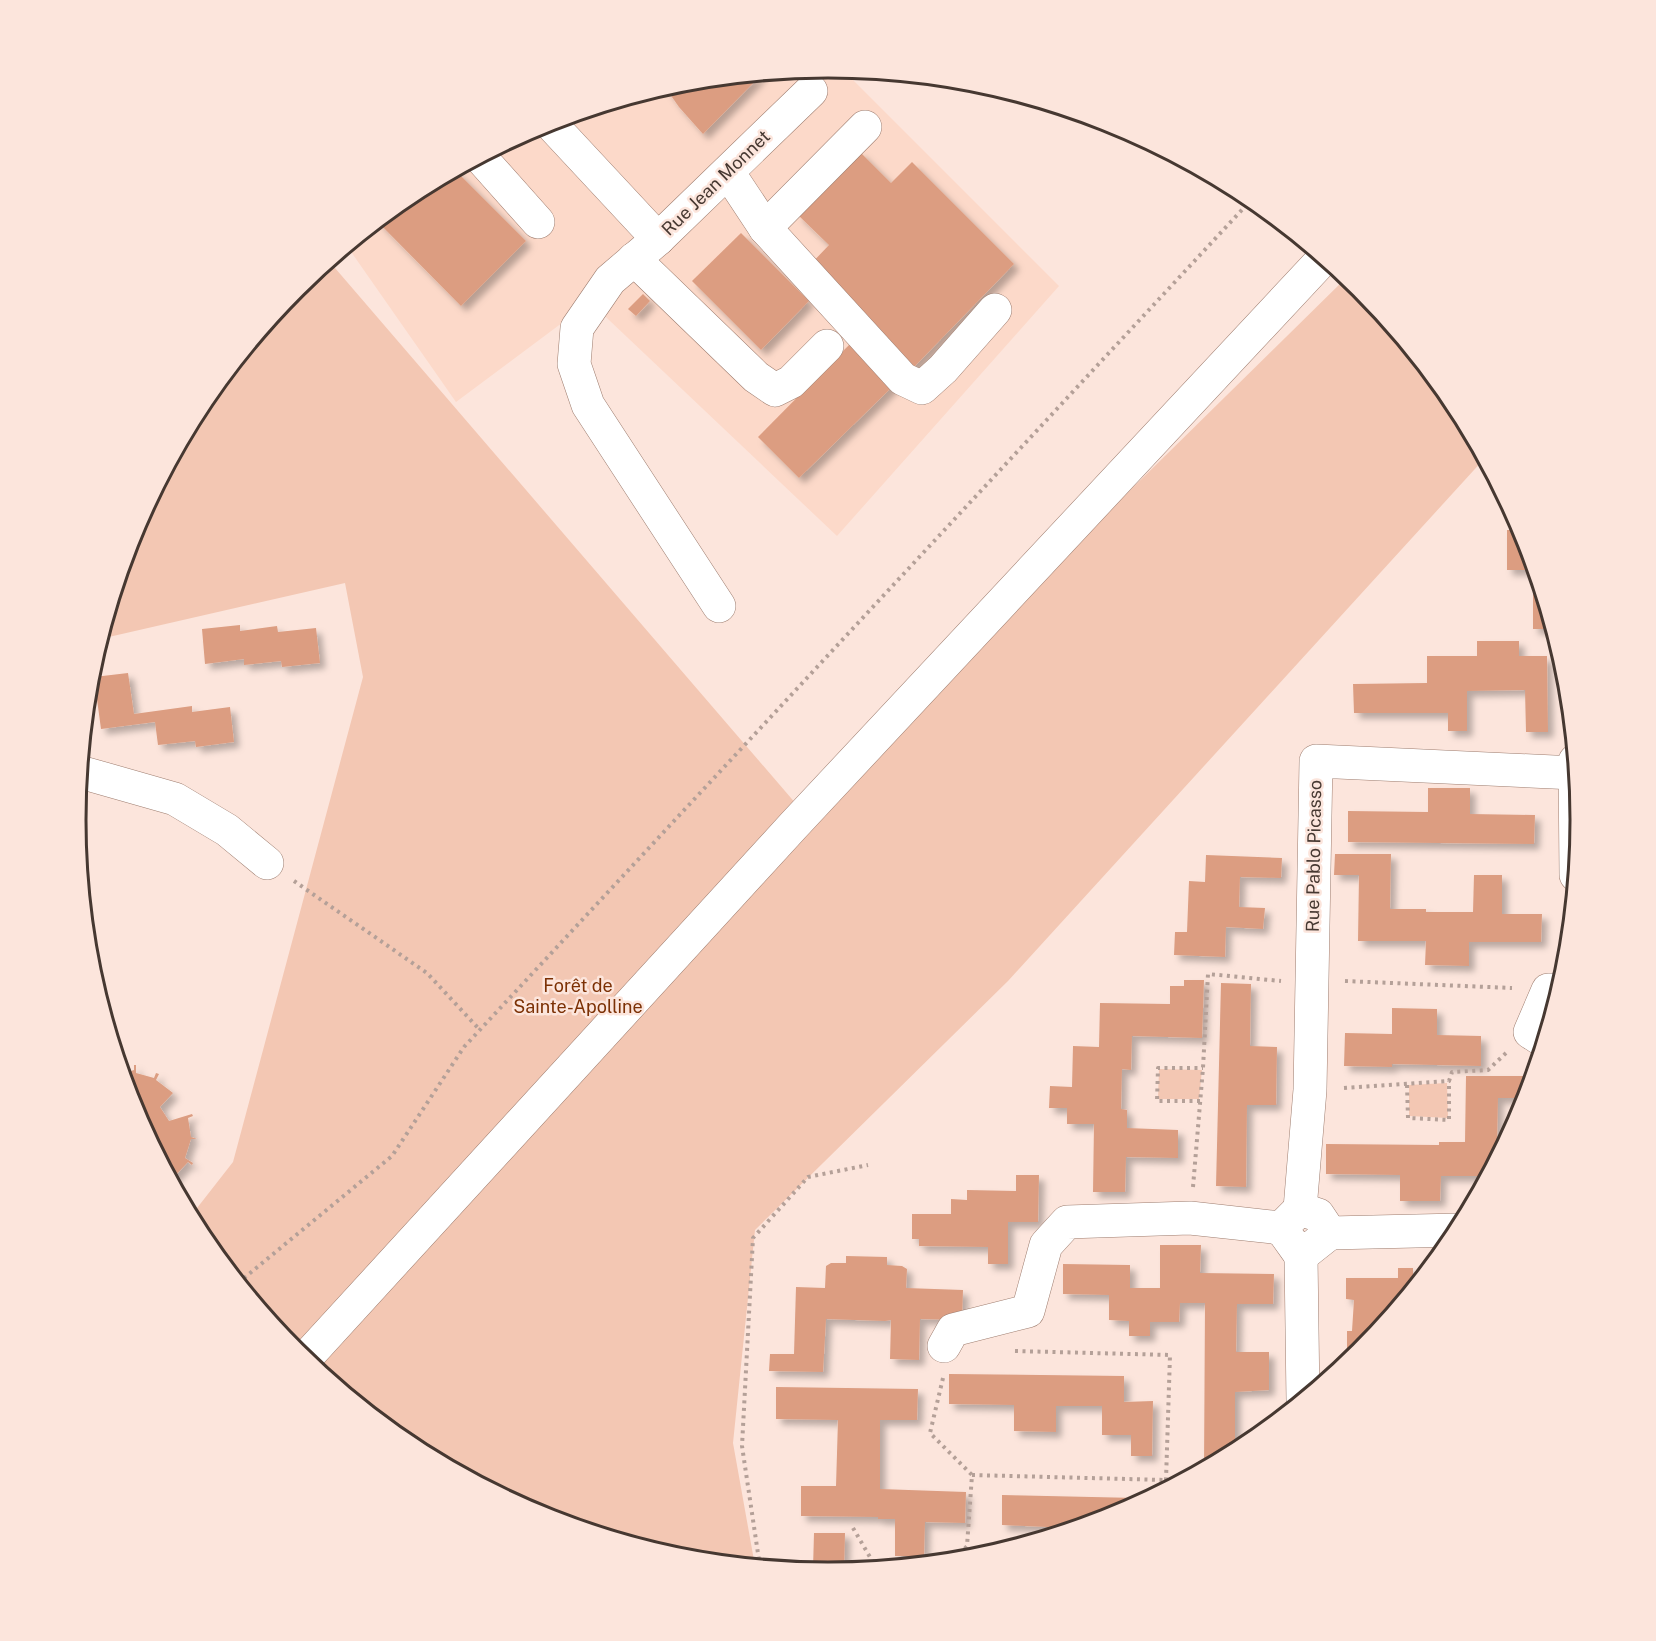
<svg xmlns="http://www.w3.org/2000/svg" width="1656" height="1641" font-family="'Public Sans',sans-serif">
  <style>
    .built { fill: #fcd9c9 }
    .green { fill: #f3c7b3 }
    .building { fill: #dc9d81; filter: url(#shadow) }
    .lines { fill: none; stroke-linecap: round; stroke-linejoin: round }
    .minor-casing { stroke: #9e7d6f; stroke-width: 34 }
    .major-casing { stroke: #9e7d6f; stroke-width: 34 }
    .path { stroke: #b4a098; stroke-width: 4; stroke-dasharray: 3 4.5; stroke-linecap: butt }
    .minor { stroke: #fff; stroke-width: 33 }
    .major { stroke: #fff; stroke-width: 33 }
    .labels { text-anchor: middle; stroke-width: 5; stroke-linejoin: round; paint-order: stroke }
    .street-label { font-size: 18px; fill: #463831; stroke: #fce5dc }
    .park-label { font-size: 18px; fill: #7c3105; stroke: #fce5dc }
    .rim { fill: none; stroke: #463831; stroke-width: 3 }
  </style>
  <defs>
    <filter id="shadow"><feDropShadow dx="5.5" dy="5.5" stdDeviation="3" flood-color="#0004"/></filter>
  </defs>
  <rect width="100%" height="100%" fill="#fce5dc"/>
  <!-- built -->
  <polygon class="built" points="828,68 842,69 1059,286 837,536 590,302 456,402 347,246 410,194 540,125 681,82"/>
  <!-- green -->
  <g class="green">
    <polygon points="329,261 803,812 1347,277 1361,288 1454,402 1484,459 1008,981 755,1230 733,1443 755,1566 681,1559 540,1516 409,1446 295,1353 202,1239 190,1217 233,1162 363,677 345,583 100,639 132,532 202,402 296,288"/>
    <polygon points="1159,1069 1202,1070 1199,1099 1158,1099"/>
    <polygon points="1447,1083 1448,1118 1409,1116 1409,1085"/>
  </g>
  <!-- building -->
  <g class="building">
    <polygon points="762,74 703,134 679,107 665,87 681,82"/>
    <polygon points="859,151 891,183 912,162 1014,264 911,370 808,267 829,245 797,214"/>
    <polygon points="455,170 526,241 461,306 377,221 410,194"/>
    <polygon points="741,233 809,301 761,350 692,281"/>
    <polygon points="643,294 650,301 636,316 628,309"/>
    <polygon points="851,343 894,385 799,478 758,437"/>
    <polygon points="1507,530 1522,530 1524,533 1553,629 1533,629 1533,570 1507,570"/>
    <polygon points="240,625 240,631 277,626 278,632 316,628 320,663 282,667 281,661 244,665 244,659 205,664 202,629"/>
    <polygon points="1477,641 1519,641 1519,656 1547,656 1548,732 1526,732 1525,690 1467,691 1467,731 1448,731 1448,713 1354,713 1353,684 1427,683 1427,656 1477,656"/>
    <polygon points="128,673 134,714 192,706 192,712 230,707 234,742 196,747 195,741 158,745 155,722 101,729 94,677"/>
    <polygon points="1428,788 1470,788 1470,814 1535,815 1534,844 1348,842 1348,811 1428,812"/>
    <polygon points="1335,854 1391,854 1390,909 1426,909 1426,912 1473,912 1474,875 1502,875 1502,914 1542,914 1541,942 1469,942 1469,966 1425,965 1426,941 1358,941 1359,875 1334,875"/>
    <polygon points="1206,855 1282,858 1281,878 1240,877 1239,907 1265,908 1263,929 1226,927 1225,957 1174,955 1175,932 1187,932 1189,881 1205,882"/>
    <polygon points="1184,980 1204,980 1202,1038 1132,1036 1131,1070 1122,1069 1121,1109 1127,1110 1127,1128 1178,1130 1178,1158 1126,1157 1125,1192 1093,1192 1094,1124 1067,1124 1067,1108 1049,1108 1050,1086 1072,1087 1073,1046 1099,1047 1100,1003 1170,1004 1170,986 1184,986"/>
    <polygon points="1221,983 1251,984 1250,1046 1277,1047 1276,1105 1247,1105 1246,1187 1216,1186"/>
    <polygon points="1392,1008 1437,1009 1437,1035 1481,1036 1481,1066 1392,1064 1392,1067 1344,1066 1345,1033 1392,1034"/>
    <polygon points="134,1065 136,1065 136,1073 154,1078 156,1073 159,1074 156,1080 173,1093 160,1107 169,1121 192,1114 193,1116 188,1118 191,1137 197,1139 191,1139 185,1158 193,1163 192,1165 188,1162 173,1178 176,1185 170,1179 132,1108 122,1074 134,1070"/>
    <polygon points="1466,1076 1524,1076 1524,1098 1498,1098 1497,1143 1505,1143 1488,1176 1441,1176 1440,1201 1400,1201 1400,1175 1326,1174 1326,1144 1439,1145 1439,1142 1465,1142"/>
    <polygon points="1016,1175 1039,1175 1038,1222 1008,1222 1008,1264 988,1264 988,1247 919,1246 919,1239 912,1239 912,1214 951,1214 951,1199 967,1200 967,1190 1016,1191"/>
    <polygon points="1160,1245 1201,1245 1200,1273 1274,1274 1273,1304 1237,1304 1236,1352 1269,1352 1269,1390 1235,1392 1235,1453 1204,1469 1205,1303 1180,1303 1179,1322 1150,1322 1150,1336 1129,1336 1129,1321 1109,1320 1109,1295 1063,1294 1063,1264 1130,1265 1130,1288 1160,1288"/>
    <polygon points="846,1256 887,1257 887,1265 902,1266 907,1269 906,1288 963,1290 962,1320 920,1319 919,1360 890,1359 891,1320 885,1321 826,1319 823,1372 769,1371 770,1354 794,1354 796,1287 825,1288 826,1266 831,1263 846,1263"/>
    <polygon points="1398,1268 1413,1268 1413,1289 1392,1314 1388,1314 1387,1320 1360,1353 1347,1364 1347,1331 1352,1331 1354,1300 1346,1299 1346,1278 1398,1278"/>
    <polygon points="949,1374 1124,1376 1124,1402 1153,1401 1152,1456 1131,1456 1131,1435 1102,1435 1102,1406 1056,1406 1056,1432 1014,1431 1014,1405 949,1404"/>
    <polygon points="776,1387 918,1389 917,1420 880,1420 880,1489 966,1492 965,1523 925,1522 924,1556 895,1556 895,1519 878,1519 878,1517 801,1516 801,1486 836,1486 838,1420 776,1419"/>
    <polygon points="1002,1495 1137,1498 1137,1502 1142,1502 1116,1516 1048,1537 1048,1527 1002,1525"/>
    <polygon points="814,1533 845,1533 844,1572 828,1573 799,1571 799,1569 813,1569"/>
  </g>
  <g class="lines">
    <defs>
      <g id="minor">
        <polyline points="549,122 658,239 811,91"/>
        <polyline points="480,157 538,222"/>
        <polyline points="728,172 765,228 903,379 922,388 943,369 995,310"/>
        <polyline points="765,228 865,127"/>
        <polyline points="658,239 610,280 577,328 574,364 588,405 719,606"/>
        <polyline points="634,259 756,377 775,390 791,382 827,346"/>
        <polyline points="1575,761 1576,875"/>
        <polyline points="80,772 175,799 227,830 267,863"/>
        <polyline points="1544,1041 1530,1032 1548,990 1560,990"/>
        <polyline points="1300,1209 1310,1090 1316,761 1575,773"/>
        <polygon points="1300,1209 1318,1215 1330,1233 1301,1256 1281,1228"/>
        <polyline points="1330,1233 1459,1230"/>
        <polyline points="1301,1256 1303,1400"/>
        <polyline points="944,1346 953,1330 1028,1311 1046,1245 1067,1222 1190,1218 1281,1228"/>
      </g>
      <polyline id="major" points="304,1360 793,826 1324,258"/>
    </defs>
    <!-- minor casing -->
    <use href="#minor" class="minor-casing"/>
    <!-- major casing -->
    <use href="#major" class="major-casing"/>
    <!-- path -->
    <g class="path">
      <polyline points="294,881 427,973 480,1030"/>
      <polyline points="1345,981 1512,988"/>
      <polyline points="1407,1085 1408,1118 1449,1120 1449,1081"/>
      <polyline points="1344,1088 1449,1081 1452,1072 1488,1070 1506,1053"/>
      <polyline points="1200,1101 1157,1101 1158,1068 1203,1068"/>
      <polyline points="1193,1187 1203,1068 1208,974 1281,981"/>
      <polyline points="238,1283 392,1156 464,1047 1252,199"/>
      <polyline points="1015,1351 1170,1355 1166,1480"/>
      <polyline points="943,1378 930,1433 972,1475 967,1546 953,1561"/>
      <polyline points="972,1475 1166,1480 1166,1489"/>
      <polyline points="853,1528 877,1569"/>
      <polyline points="760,1567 742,1446 753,1238 808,1177 868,1165"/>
    </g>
    <!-- minor -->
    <use href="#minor" class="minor"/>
    <!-- major -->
    <use href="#major" class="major"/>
  </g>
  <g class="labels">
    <!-- street labels -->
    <g class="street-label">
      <text transform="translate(716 183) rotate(-44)" y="6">Rue Jean Monnet</text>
      <text transform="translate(1314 856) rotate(-89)" y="6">Rue Pablo Picasso</text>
    </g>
    <!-- park labels -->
    <g class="park-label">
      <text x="578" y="992">Forêt de<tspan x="578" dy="21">Sainte-Apolline</tspan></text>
    </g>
  </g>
  <!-- crop -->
  <path d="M0 0H1656V1641H0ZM86 820a742 742 0 1 1 1484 0a742 742 0 1 1-1484 0Z" fill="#fce5dc" fill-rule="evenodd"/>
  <path class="rim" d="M86 820a742 742 0 1 1 1484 0a742 742 0 1 1-1484 0Z"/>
</svg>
